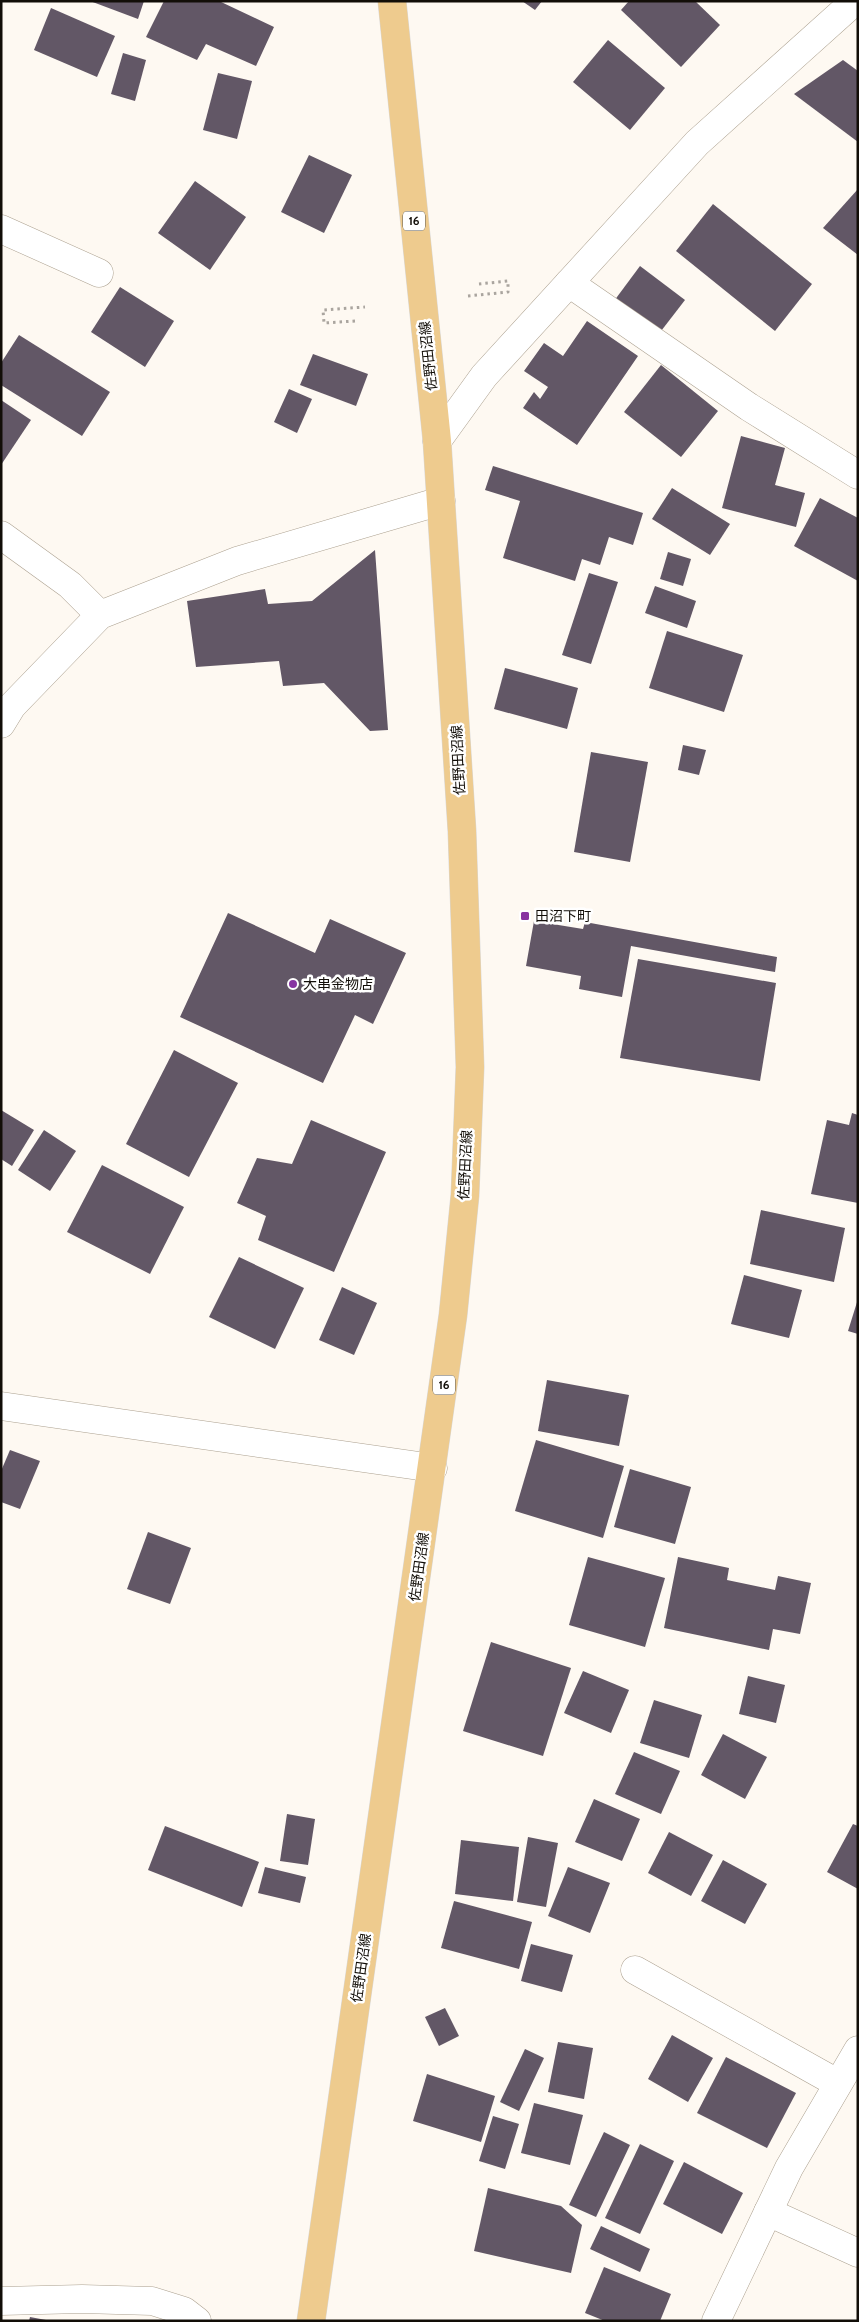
<svg xmlns="http://www.w3.org/2000/svg" width="859" height="2322" font-family="Cabin,'Noto Sans JP',sans-serif">
  <style>
    .building { fill: #625766 }
    .lines { fill: none; stroke-linecap: round; stroke-linejoin: round }
    .minor-casing { stroke: #aca190; stroke-width: 29 }
    .major-casing { stroke: #d9d8d7; stroke-width: 29 }
    .path { stroke: #aaa59f; stroke-width: 3; stroke-dasharray: 2.5 4; stroke-linecap: butt }
    .minor { stroke: #fff; stroke-width: 28 }
    .major { stroke: #eecb8e; stroke-width: 28 }
    .poi-dot { fill: #8733a2; stroke: #fff; stroke-width: 2 }
    .labels { text-anchor: middle; stroke-width: 5; stroke-linejoin: round; paint-order: stroke }
    .shield { fill: #fff; stroke: #595652; stroke-width: 1 }
    .shield-label { font-size: 12px; font-weight: bold; fill: #120e08 }
    .street-label { font-size: 14px; fill: #120e08; stroke: #fff }
    .poi-label { font-size: 14px; fill: #120e08; stroke: #fff; text-anchor: start }
  </style>
  <rect width="100%" height="100%" fill="#fef9f2"/>
  <!-- building -->
  <g class="building">
    <polygon points="90,1 144,1 138,19"/>
    <polygon points="164,1 219,1 274,27 256,66 206,44 197,60 146,37"/>
    <polygon points="522,1 542,1 535,10"/>
    <polygon points="629,1 695,1 720,25 681,67 621,10"/>
    <polygon points="51,8 115,36 97,77 34,50"/>
    <polygon points="608,40 665,88 630,130 573,82"/>
    <polygon points="123,53 146,60 135,101 111,94"/>
    <polygon points="843,60 858,71 858,142 794,94"/>
    <polygon points="218,73 252,81 237,139 203,130"/>
    <polygon points="309,155 352,175 324,233 281,212"/>
    <polygon points="195,181 246,217 210,270 158,233"/>
    <polygon points="858,189 858,255 823,228"/>
    <polygon points="713,204 812,284 775,331 676,251"/>
    <polygon points="640,266 685,300 658,335 614,301"/>
    <polygon points="120,287 174,321 145,367 91,332"/>
    <polygon points="587,321 638,356 577,445 523,408 534,392 540,399 548,387 524,371 544,343 563,356"/>
    <polygon points="19,335 110,392 82,436 1,385 1,363"/>
    <polygon points="313,354 368,374 356,406 300,385"/>
    <polygon points="661,365 718,411 681,457 624,412"/>
    <polygon points="289,389 312,399 297,433 274,422"/>
    <polygon points="1,400 31,420 1,465"/>
    <polygon points="741,436 785,448 775,485 805,493 796,527 722,508"/>
    <polygon points="493,466 643,513 633,545 609,537 600,565 582,559 575,581 503,558 520,501 485,490"/>
    <polygon points="672,488 730,524 710,555 652,519"/>
    <polygon points="820,498 858,518 858,581 794,546"/>
    <polygon points="375,550 388,730 370,731 324,683 283,686 279,661 196,667 187,601 265,589 268,604 312,601"/>
    <polygon points="668,552 691,559 683,586 660,579"/>
    <polygon points="589,573 618,582 591,664 562,655"/>
    <polygon points="655,586 696,601 687,628 645,613"/>
    <polygon points="667,631 743,655 724,712 649,688"/>
    <polygon points="505,668 578,688 567,729 494,709"/>
    <polygon points="683,745 706,750 699,775 678,770"/>
    <polygon points="591,752 648,762 630,862 574,852"/>
    <polygon points="228,913 315,953 330,919 406,953 373,1024 355,1015 323,1083 180,1017"/>
    <polygon points="534,921 583,929 585,922 777,957 775,972 631,946 622,997 579,989 581,976 526,966"/>
    <polygon points="638,959 776,983 760,1081 620,1058"/>
    <polygon points="174,1050 238,1083 189,1177 126,1144"/>
    <polygon points="1,1110 34,1130 12,1166 1,1159"/>
    <polygon points="852,1113 858,1115 858,1203 811,1194 827,1120 849,1125"/>
    <polygon points="311,1120 386,1152 334,1272 258,1240 266,1216 237,1203 257,1158 292,1164"/>
    <polygon points="44,1130 76,1151 50,1191 18,1170"/>
    <polygon points="102,1165 184,1207 150,1274 67,1232"/>
    <polygon points="761,1210 845,1228 834,1282 750,1264"/>
    <polygon points="239,1257 304,1288 275,1349 209,1317"/>
    <polygon points="744,1275 802,1290 789,1338 731,1324"/>
    <polygon points="342,1287 377,1303 354,1355 319,1340"/>
    <polygon points="858,1299 858,1334 848,1331"/>
    <polygon points="547,1380 629,1395 619,1446 538,1431"/>
    <polygon points="536,1440 624,1466 603,1538 515,1511"/>
    <polygon points="10,1450 40,1461 20,1509 1,1502 1,1471"/>
    <polygon points="630,1469 691,1487 675,1544 614,1527"/>
    <polygon points="148,1532 191,1548 170,1604 127,1589"/>
    <polygon points="588,1557 665,1578 645,1647 569,1625"/>
    <polygon points="678,1557 729,1568 727,1580 775,1590 778,1576 811,1583 800,1634 773,1629 769,1650 664,1628"/>
    <polygon points="491,1642 571,1668 543,1756 463,1731"/>
    <polygon points="583,1671 629,1690 611,1733 564,1713"/>
    <polygon points="748,1676 785,1685 776,1723 739,1714"/>
    <polygon points="654,1700 702,1715 689,1758 640,1743"/>
    <polygon points="723,1734 767,1757 745,1799 701,1775"/>
    <polygon points="634,1752 680,1771 661,1814 615,1794"/>
    <polygon points="594,1799 640,1819 622,1861 575,1842"/>
    <polygon points="287,1814 315,1819 308,1865 280,1861"/>
    <polygon points="853,1824 858,1826 858,1889 827,1872"/>
    <polygon points="165,1826 259,1862 242,1907 148,1870"/>
    <polygon points="669,1832 713,1855 691,1896 648,1873"/>
    <polygon points="528,1837 558,1843 546,1907 517,1902"/>
    <polygon points="461,1840 519,1847 513,1901 455,1894"/>
    <polygon points="723,1860 767,1884 745,1924 701,1901"/>
    <polygon points="265,1867 306,1877 300,1903 258,1893"/>
    <polygon points="568,1867 610,1883 590,1933 548,1916"/>
    <polygon points="454,1901 532,1922 519,1969 441,1948"/>
    <polygon points="531,1944 573,1955 562,1992 521,1981"/>
    <polygon points="445,2008 459,2036 439,2046 425,2017"/>
    <polygon points="672,2035 713,2058 688,2102 648,2079"/>
    <polygon points="558,2042 593,2048 584,2099 548,2092"/>
    <polygon points="525,2049 544,2058 519,2111 500,2102"/>
    <polygon points="726,2057 796,2093 767,2148 697,2113"/>
    <polygon points="427,2074 495,2096 481,2142 413,2121"/>
    <polygon points="534,2103 583,2115 570,2165 521,2153"/>
    <polygon points="493,2116 519,2124 505,2169 479,2161"/>
    <polygon points="604,2132 630,2145 596,2217 569,2205"/>
    <polygon points="640,2144 674,2161 640,2234 605,2218"/>
    <polygon points="684,2162 743,2193 722,2234 663,2204"/>
    <polygon points="488,2188 561,2206 582,2225 571,2273 474,2251"/>
    <polygon points="601,2226 650,2249 640,2272 590,2249"/>
    <polygon points="604,2267 671,2294 660,2321 605,2321 585,2313"/>
    <polygon points="30,2317 46,2320 45,2321 29,2321"/>
  </g>
  <g class="lines">
    <defs>
      <g id="minor">
        <polyline points="1,229 99,273"/>
        <polyline points="569,283 749,407 858,475"/>
        <polyline points="437,441 484,376 697,143 855,1"/>
        <polyline points="1,535 70,585 100,615"/>
        <polyline points="1,724 12,706 100,615 237,561 441,501"/>
        <polyline points="1,1406 433,1468"/>
        <polyline points="635,1970 837,2083"/>
        <polyline points="768,2212 858,2253"/>
        <polyline points="1,2301 82,2299 152,2301 184,2311 197,2321"/>
        <polyline points="716,2321 789,2168 858,2050"/>
      </g>
      <polyline id="major" points="311,2321 453,1315 465,1195 470,1067 462,831 437,441 392,1"/>
    </defs>
    <!-- minor casing -->
    <use href="#minor" class="minor-casing"/>
    <!-- major casing -->
    <use href="#major" class="major-casing"/>
    <!-- path -->
    <g class="path">
      <polyline points="468,296 508,292 508,281 479,284"/>
      <polyline points="355,321 324,323 323,310 365,307"/>
    </g>
    <!-- minor -->
    <use href="#minor" class="minor"/>
    <!-- major -->
    <use href="#major" class="major"/>
  </g>
  <!-- markers -->
  <g class="poi-dot">
    <rect x="520" y="911" width="10" height="10" rx="2.5"/>
    <circle cx="293" cy="984" r="5"/>
  </g>
  <g class="labels">
    <!-- shield labels -->
    <g class="shield">
      <rect x="403" y="211.5" width="22" height="19" rx="4"/>
      <rect x="433" y="1375.5" width="22" height="19" rx="4"/>
    </g>
    <g class="shield-label">
      <text x="414" y="225">16</text>
      <text x="444" y="1389">16</text>
    </g>
    <!-- street labels -->
    <g class="street-label">
      <text transform="translate(428 356) rotate(-96)" y="5">佐野田沼線</text>
      <text transform="translate(458 760) rotate(-93)" y="5">佐野田沼線</text>
      <text transform="translate(465 1165) rotate(-87)" y="5">佐野田沼線</text>
      <text transform="translate(419 1567) rotate(-82)" y="5">佐野田沼線</text>
      <text transform="translate(361 1968) rotate(-82)" y="5">佐野田沼線</text>
    </g>
    <!-- poi labels -->
    <g class="poi-label">
      <text x="535" y="921">田沼下町</text>
      <text x="303" y="989">大串金物店</text>
    </g>
  </g>
  <!-- border -->
  <rect width="859" height="2322" fill="none" stroke="#120e08" stroke-width="5"/>
</svg>
